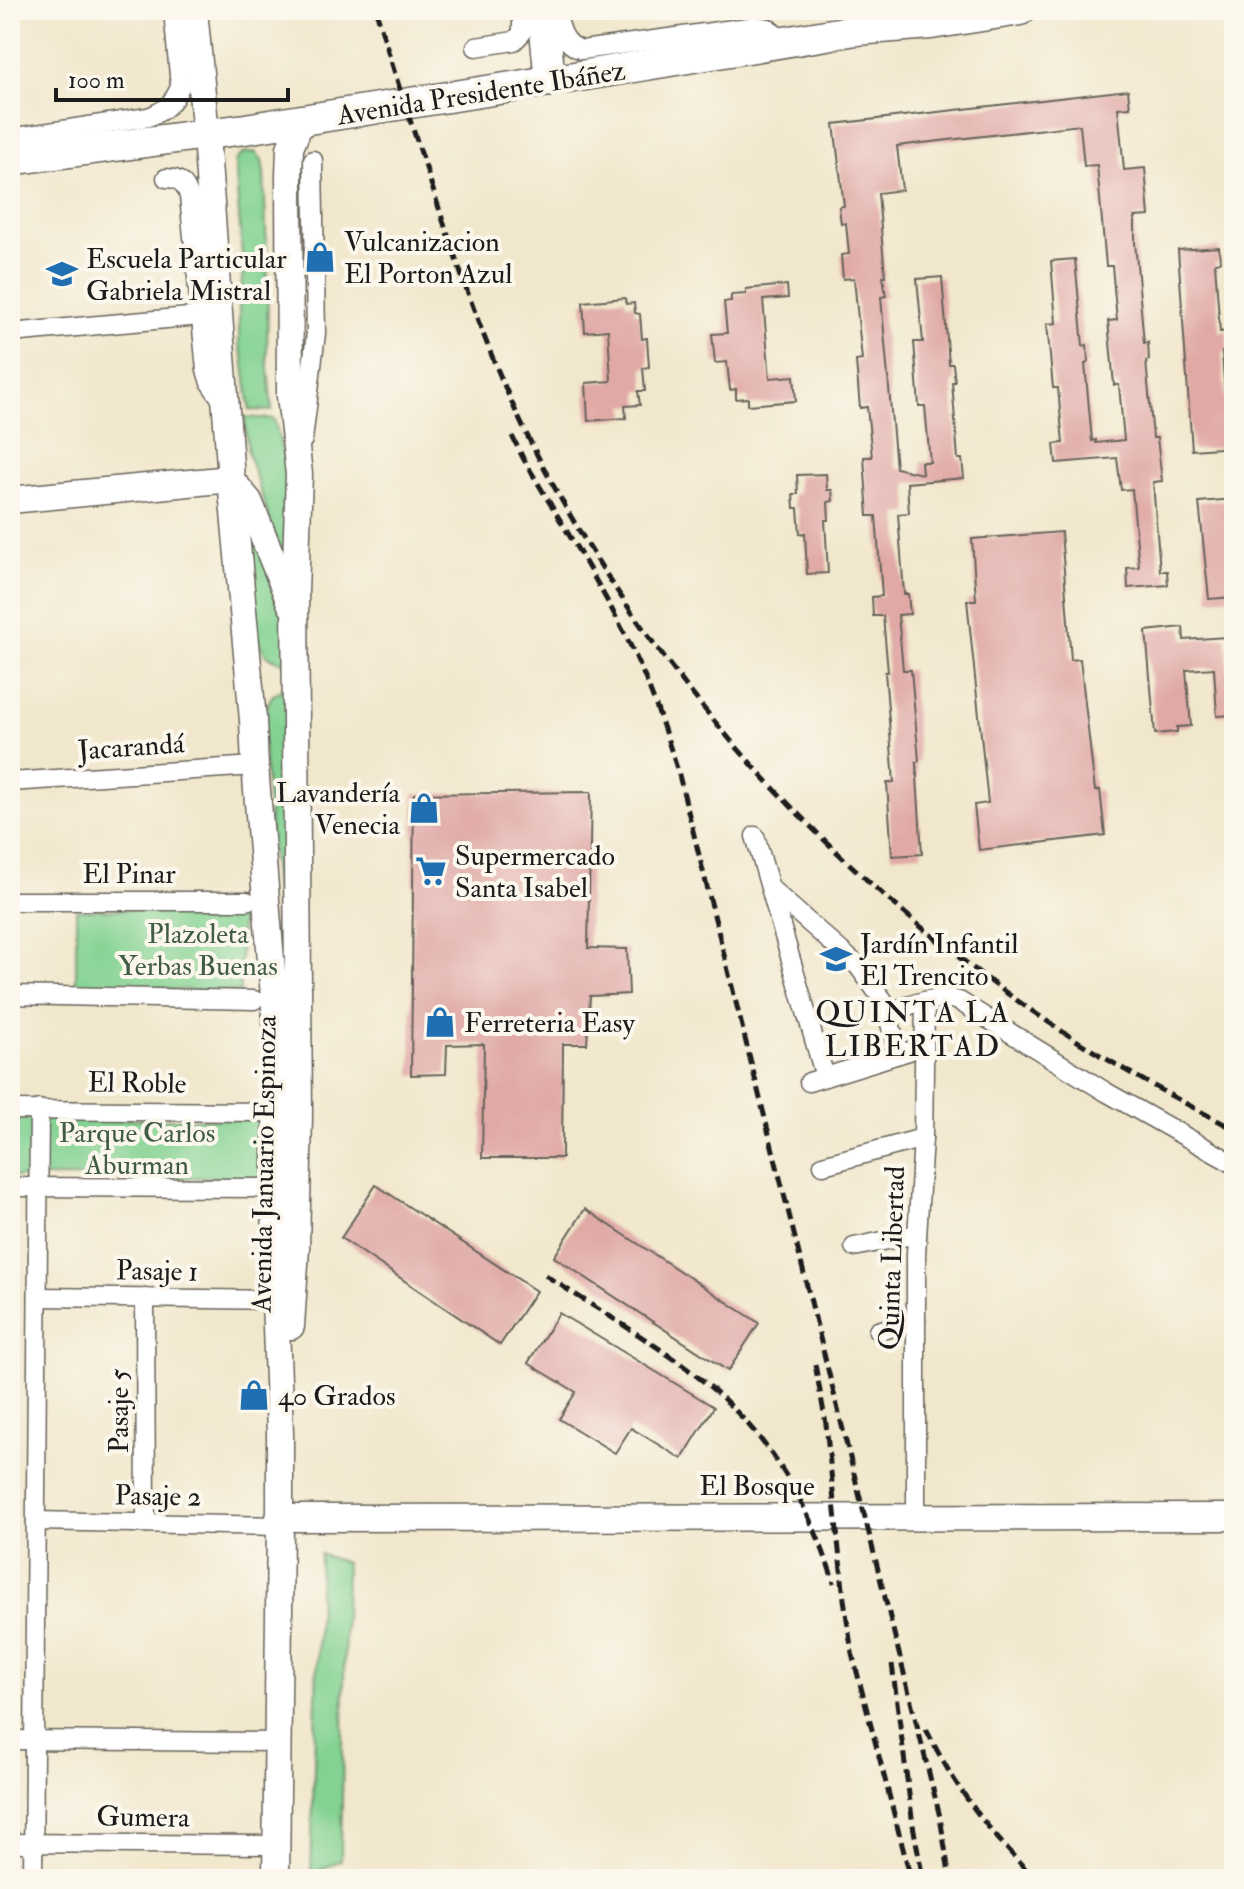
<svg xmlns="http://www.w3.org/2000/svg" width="1244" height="1889" font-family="'IM FELL Double Pica',serif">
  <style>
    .green { fill: #83d292; stroke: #507757; stroke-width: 2 }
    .building { fill: #e0a9a6 }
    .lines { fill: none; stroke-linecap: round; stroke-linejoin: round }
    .street-casing { stroke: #67635a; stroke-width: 21 }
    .secondary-casing { stroke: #67635a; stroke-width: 29 }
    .primary-casing { stroke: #67635a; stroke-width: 33 }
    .street { stroke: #fff; stroke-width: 18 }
    .secondary { stroke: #fff; stroke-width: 26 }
    .primary { stroke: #fff; stroke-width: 30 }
    .rail { stroke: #1c1c1c; stroke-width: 5; stroke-dasharray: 12 6; stroke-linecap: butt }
    .labels { text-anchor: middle; stroke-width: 8; stroke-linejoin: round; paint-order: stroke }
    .street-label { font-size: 28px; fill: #1c1c1c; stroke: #fbf7ec }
    .poi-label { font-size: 28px; fill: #1c1c1c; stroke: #fbf7ec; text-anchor: start }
    .park-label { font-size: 28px; fill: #405c45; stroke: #fbf7ec }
    .neighbourhood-label { font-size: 30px; letter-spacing: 2px; fill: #1c1c1c; stroke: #fbf7ec }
  </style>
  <rect width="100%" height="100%" fill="#fbf7ec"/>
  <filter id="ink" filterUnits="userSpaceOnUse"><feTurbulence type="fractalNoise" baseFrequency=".0125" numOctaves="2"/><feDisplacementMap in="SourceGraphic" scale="16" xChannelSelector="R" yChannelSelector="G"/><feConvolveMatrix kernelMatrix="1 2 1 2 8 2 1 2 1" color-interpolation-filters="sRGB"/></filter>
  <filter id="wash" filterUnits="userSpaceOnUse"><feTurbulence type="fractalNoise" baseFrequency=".006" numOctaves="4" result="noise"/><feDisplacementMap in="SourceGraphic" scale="32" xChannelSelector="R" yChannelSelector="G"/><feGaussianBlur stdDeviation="1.8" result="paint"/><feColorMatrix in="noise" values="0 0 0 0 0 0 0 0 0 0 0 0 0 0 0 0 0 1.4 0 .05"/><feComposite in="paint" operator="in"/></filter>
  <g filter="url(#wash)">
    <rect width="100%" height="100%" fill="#f1e7cc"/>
    <!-- green -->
    <g class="green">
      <polygon points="255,152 262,160 264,173 268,285 267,357 272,411 250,410 243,357 239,345 239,307 243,270 235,161 243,153"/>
      <polygon points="244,417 274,419 286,465 289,579 248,453"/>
      <path d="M242 495 276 586 287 633 288 663C265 659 263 653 255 632Z"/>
      <polygon points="287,686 290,1005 283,985 261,718 272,696"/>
      <polygon points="241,909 240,992 76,986 76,910"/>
      <polygon points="10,1119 263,1119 263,1178 10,1177"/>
      <polygon points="320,1554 346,1563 341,1860 311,1875"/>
    </g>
    <g id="blocks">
      <!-- building -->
      <g class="building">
        <polygon points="1128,90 1130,107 1118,108 1124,170 1145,168 1149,216 1135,217 1135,242 1144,343 1148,342 1149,360 1146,361 1153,438 1157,438 1162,481 1153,482 1160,571 1167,571 1168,585 1128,588 1127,568 1139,567 1132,489 1121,490 1117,458 1056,463 1054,444 1063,443 1058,388 1053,388 1047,324 1056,323 1051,261 1075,259 1083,346 1087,345 1088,363 1085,364 1092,441 1096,440 1096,443 1124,440 1119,385 1114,385 1108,321 1117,320 1112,266 1106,266 1097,165 1084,166 1080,125 897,146 902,190 878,193 885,276 883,276 886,296 881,297 896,468 922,474 921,462 930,462 925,406 919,406 914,342 923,342 917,279 942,277 949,364 953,364 955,382 952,382 958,459 962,459 964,478 907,483 909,513 898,514 904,594 908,594 910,614 898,615 903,670 911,670 919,761 916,762 922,854 892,856 887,783 894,782 885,672 888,672 883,616 873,616 872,597 882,596 876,516 868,516 864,457 872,457 867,407 860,408 856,361 862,360 854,278 843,279 841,255 849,254 846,223 841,224 839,207 844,206 834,124"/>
        <polygon points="1219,247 1220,262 1215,263 1220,332 1227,331 1228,352 1222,352 1227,423 1231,423 1233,447 1192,450 1178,250"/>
        <polygon points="787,285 788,298 763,300 770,378 794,376 796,401 748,405 748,398 736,399 736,389 730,390 727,362 715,363 712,334 727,333 724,302 731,301 731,295 746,294 746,289"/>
        <polygon points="625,298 626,304 634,303 635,313 640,314 642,339 647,338 649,367 643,368 645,391 638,391 640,405 625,406 626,418 588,421 586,383 611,381 608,330 585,332 583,302"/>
        <polygon points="826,474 827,490 832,490 833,501 828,502 829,520 825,520 828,573 807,574 805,533 800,534 798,508 794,508 793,494 798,494 797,475"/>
        <polygon points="1234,499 1234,597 1209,599 1199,502"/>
        <polygon points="1061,532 1071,660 1080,659 1095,791 1100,790 1105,835 979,850 974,805 988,803 967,600 976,600 972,539"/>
        <polygon points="1183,627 1184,640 1226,637 1228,672 1233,671 1234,715 1217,716 1214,668 1186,670 1191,726 1177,727 1177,732 1155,734 1146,631"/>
        <polygon points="591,792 588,948 627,949 629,994 590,996 587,1044 563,1044 562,1158 482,1158 484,1044 447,1045 446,1074 411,1075 414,794"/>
        <polygon points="376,1185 536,1291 500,1345 341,1238"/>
        <polygon points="585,1209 759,1323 728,1371 554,1257"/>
        <polygon points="559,1313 714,1407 682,1459 631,1428 615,1453 559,1419 576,1392 528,1363"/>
      </g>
    </g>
  </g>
  <g filter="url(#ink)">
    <use href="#blocks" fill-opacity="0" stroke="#67635a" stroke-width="2"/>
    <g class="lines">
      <defs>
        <g id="street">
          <path d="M557 10C559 28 564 45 582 50L755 26 768 28 784 42"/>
          <polyline points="476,47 514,41 522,33 522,10"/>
          <path d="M10 138 148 117C165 111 173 103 180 87L173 10"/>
          <path d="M166 178C179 178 185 183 189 196L206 370 210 383 224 403"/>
          <polyline points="10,333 200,316"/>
          <polyline points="303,440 316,333 313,160"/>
          <polyline points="10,782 255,766"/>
          <polyline points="755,836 825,1077"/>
          <polyline points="771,889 858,966 883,1000 899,1054"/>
          <polyline points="10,901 247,901"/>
          <polyline points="10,995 254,1000"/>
          <path d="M887 1013C910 1006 935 993 959 1001L1106 1092 1234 1164"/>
          <polyline points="809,1082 909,1051"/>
          <polyline points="10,1110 262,1112"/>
          <polyline points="823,1165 923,1138"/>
          <polyline points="10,1187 277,1188"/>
          <polyline points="854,1247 917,1234"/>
          <polyline points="38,1297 275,1300"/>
          <polyline points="145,1298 146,1523"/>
          <polyline points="878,1331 916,1321"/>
          <polyline points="916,1517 916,1254 923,1138 925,1001"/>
          <polyline points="36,1521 280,1526"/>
          <polyline points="10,1740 278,1742"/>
          <polyline points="10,1843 276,1845"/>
          <polyline points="33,1879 39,1109"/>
        </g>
        <g id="secondary">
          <polyline points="194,10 206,135 231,479 253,720 255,766 277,1033 275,1300 280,1434 280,1526 276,1879"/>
          <polyline points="233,482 249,501 291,605"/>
          <polyline points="10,500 231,479"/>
          <polyline points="291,1326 296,1248 299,1115 295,593 299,474 290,396 289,176 290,148 301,121"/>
          <polyline points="279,1518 1234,1517"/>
        </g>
        <g id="primary">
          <polyline points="543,10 550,81"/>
          <polyline points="10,160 245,129 550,81 856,30 931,24 1020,10"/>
        </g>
      </defs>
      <!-- street casing -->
      <use href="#street" class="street-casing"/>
      <!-- secondary casing -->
      <use href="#secondary" class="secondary-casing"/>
      <!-- primary casing -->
      <use href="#primary" class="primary-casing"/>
      <!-- street -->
      <use href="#street" class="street"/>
      <!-- secondary -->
      <use href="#secondary" class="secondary"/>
      <!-- primary -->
      <use href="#primary" class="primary"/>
      <!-- rail -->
      <g class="rail">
        <path d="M376 10C391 64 409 117 427 171 455 259 485 348 525 431 641 666 822 867 1038 1015 1100 1058 1167 1094 1234 1129"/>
        <path d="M512 436 523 458C561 523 603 587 635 655 653 694 666 734 679 775L940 1817 950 1879"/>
        <path d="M545 1275C595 1308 651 1340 698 1377 766 1430 809 1502 834 1583"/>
        <polyline points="815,1364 826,1424 844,1599 852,1653 911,1879"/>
        <polyline points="892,1664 913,1825 923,1879"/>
        <path d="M926 1729C956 1790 988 1830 1035 1879"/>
      </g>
    </g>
  </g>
  <!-- icons -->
  <defs>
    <symbol id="shop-bare" viewBox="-9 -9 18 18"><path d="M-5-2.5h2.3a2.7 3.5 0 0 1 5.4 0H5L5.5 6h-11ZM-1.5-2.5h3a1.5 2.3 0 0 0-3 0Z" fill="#1f6fb2" stroke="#fbf7ec" stroke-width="2.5" paint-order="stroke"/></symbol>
    <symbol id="school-bare" viewBox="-9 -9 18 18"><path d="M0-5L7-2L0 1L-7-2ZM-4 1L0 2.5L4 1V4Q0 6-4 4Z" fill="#1f6fb2" stroke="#fbf7ec" stroke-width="2.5" paint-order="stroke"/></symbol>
    <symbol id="supermarket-bare" viewBox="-9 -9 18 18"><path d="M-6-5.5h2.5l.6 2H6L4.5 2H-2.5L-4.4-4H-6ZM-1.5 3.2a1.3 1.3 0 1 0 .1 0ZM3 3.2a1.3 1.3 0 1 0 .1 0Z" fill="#1f6fb2" stroke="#fbf7ec" stroke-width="2.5" paint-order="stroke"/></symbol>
  </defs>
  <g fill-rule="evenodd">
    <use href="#shop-bare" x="298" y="235" width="44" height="44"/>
    <use href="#school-bare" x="40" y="252" width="44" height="44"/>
    <use href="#shop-bare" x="402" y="786" width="44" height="44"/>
    <use href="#supermarket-bare" x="409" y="849" width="44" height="44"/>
    <use href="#school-bare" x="814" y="937" width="44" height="44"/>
    <use href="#shop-bare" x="418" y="1000" width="44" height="44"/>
    <use href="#shop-bare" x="232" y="1373" width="44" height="44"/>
  </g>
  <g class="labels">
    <!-- street labels -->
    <g class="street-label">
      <text transform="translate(481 92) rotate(-9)" y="10">Avenida Presidente Ibáñez</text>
      <text transform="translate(131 746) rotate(-4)" y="10">Jacarandá</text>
      <text x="129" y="883">El Pinar</text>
      <text transform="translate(137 1082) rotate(1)" y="10">El Roble</text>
      <text transform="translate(263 1164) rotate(-89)" y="10">Avenida Januario Espinoza</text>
      <text transform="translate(891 1258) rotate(-88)" y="10">Quinta Libertad</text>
      <text transform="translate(157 1270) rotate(1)" y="10">Pasaje 1</text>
      <text transform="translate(118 1411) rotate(-90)" y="10">Pasaje 5</text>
      <text x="757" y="1495">El Bosque</text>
      <text transform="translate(158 1495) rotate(1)" y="10">Pasaje 2</text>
      <text transform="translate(143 1816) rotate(1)" y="10">Gumera</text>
    </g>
    <!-- poi labels -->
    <g class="poi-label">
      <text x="344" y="251">Vulcanizacion<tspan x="344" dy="32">El Porton Azul</tspan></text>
      <text x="86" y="268">Escuela Particular<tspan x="86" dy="32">Gabriela Mistral</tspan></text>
      <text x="400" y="802" text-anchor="end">Lavandería<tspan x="400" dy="32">Venecia</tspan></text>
      <text x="455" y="865">Supermercado<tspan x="455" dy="32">Santa Isabel</tspan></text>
      <text x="860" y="953">Jardín Infantil<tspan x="860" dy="32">El Trencito</tspan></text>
      <text x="464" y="1032">Ferreteria Easy</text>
      <text x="278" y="1405">40 Grados</text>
    </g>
    <!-- park labels -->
    <g class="park-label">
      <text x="198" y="943">Plazoleta<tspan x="198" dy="32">Yerbas Buenas</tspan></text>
      <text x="137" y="1142">Parque Carlos<tspan x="137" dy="32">Aburman</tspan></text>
    </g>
    <!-- neighbourhood labels -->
    <g class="neighbourhood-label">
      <text x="913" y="1022">QUINTA LA<tspan x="913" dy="34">LIBERTAD</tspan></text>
    </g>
  </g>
  <!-- margin -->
  <rect width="1244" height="1889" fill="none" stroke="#fbf7ec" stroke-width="40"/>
  <!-- scale -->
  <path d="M56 88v12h232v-12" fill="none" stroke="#1c1c1c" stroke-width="4"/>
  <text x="68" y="88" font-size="24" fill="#1c1c1c" stroke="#fbf7ec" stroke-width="6" paint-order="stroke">100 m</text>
</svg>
